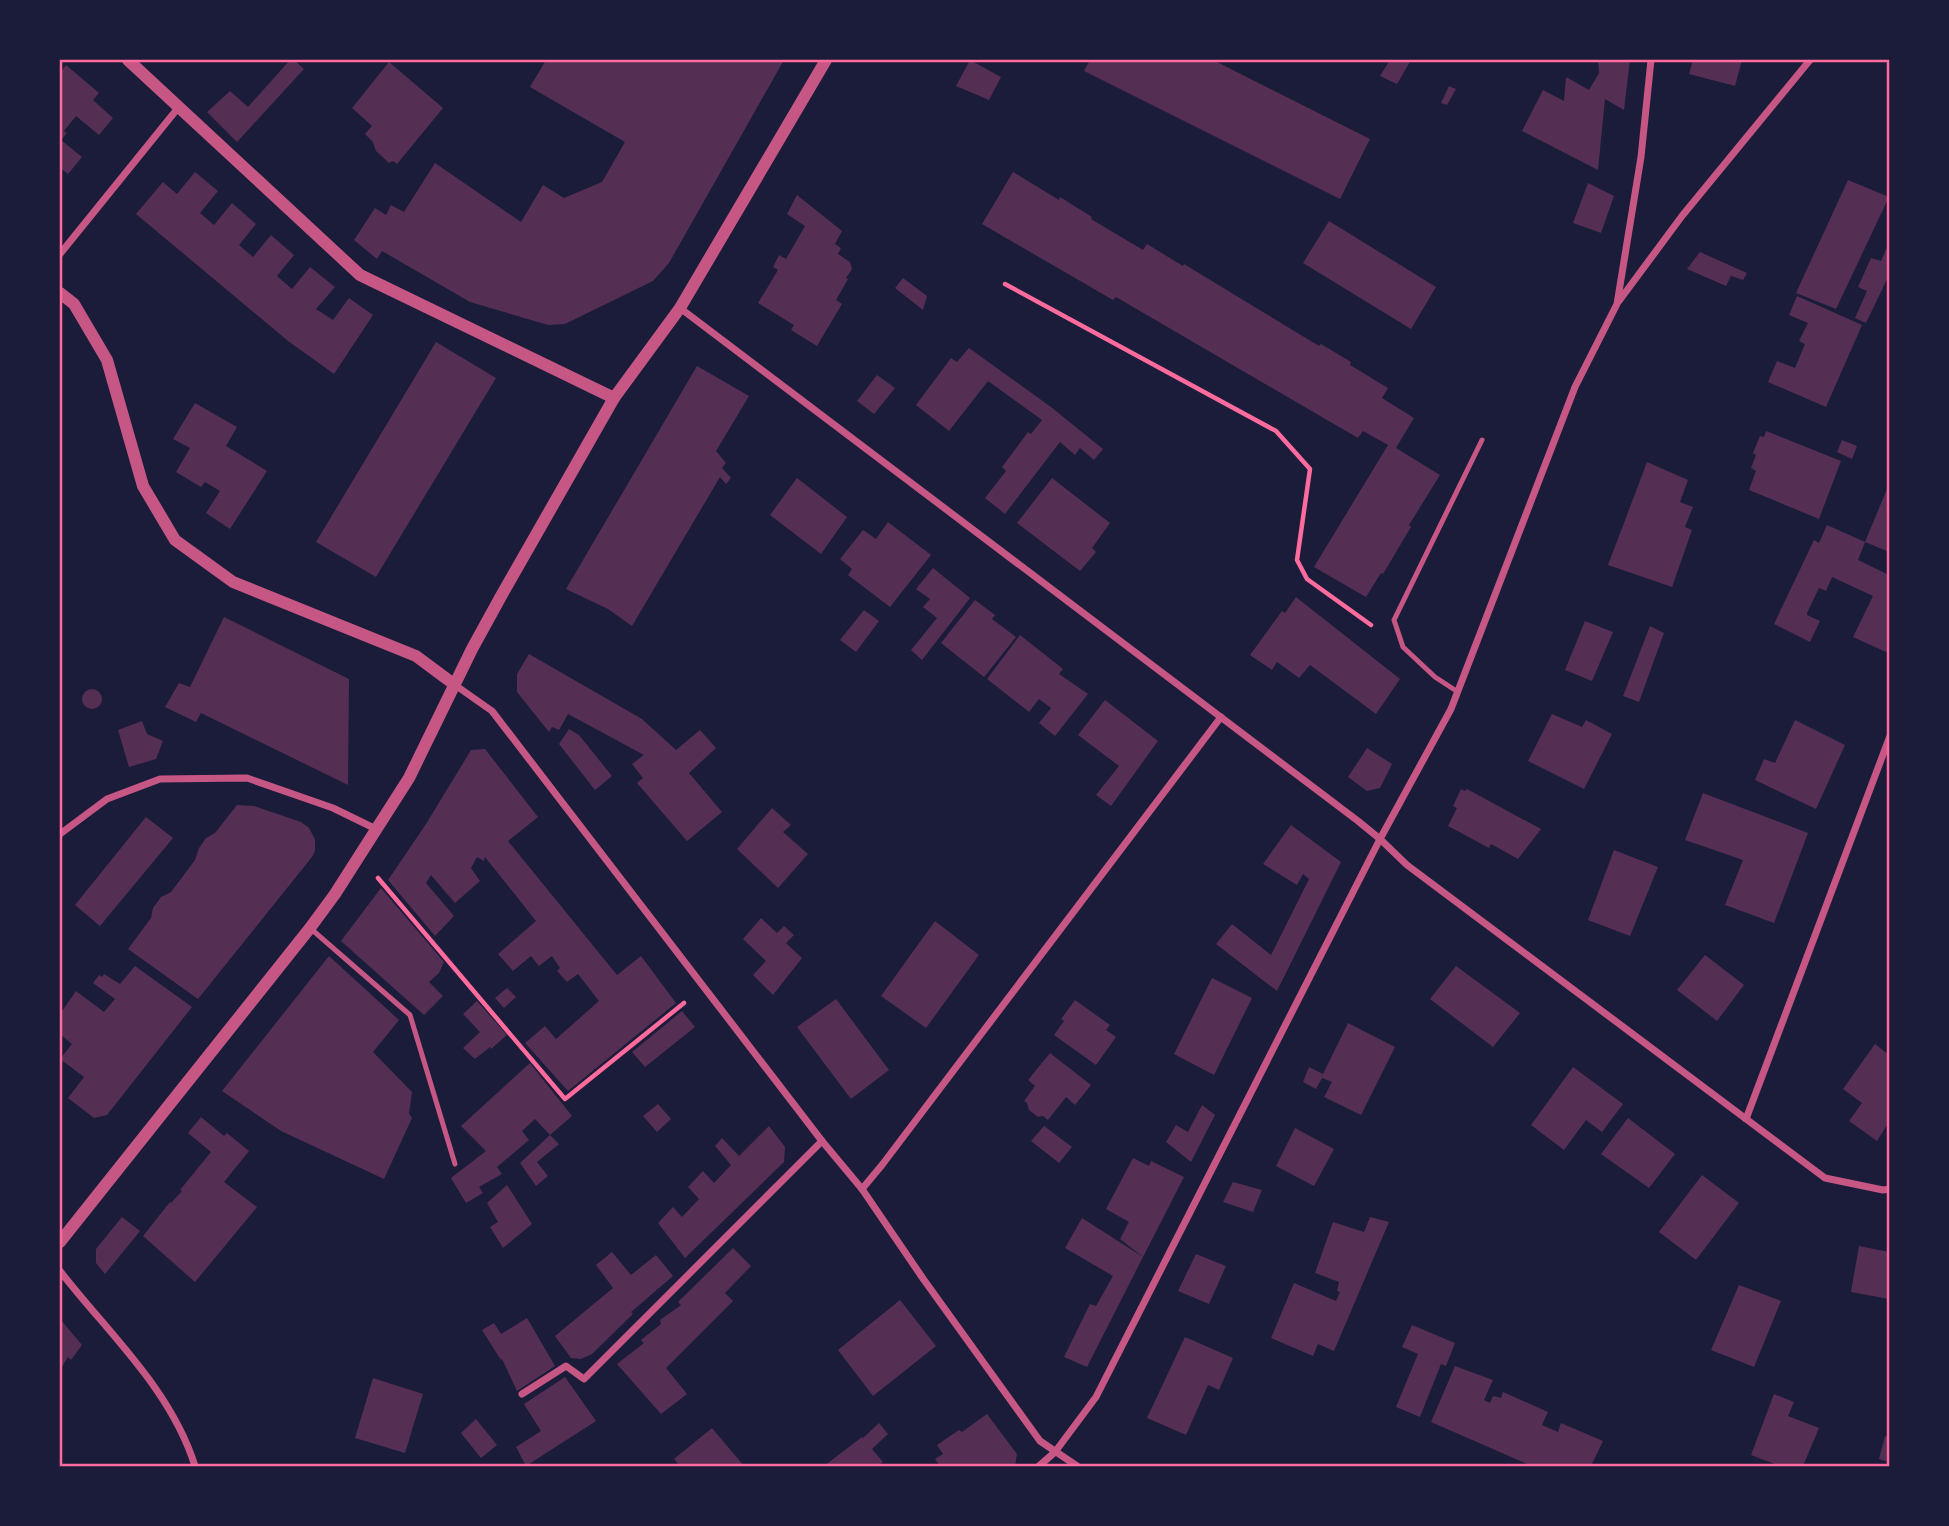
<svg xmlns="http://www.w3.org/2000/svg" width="1949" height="1526" font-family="Rubik,sans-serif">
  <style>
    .building { fill: #542f53 }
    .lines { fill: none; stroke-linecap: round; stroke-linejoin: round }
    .path { stroke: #ff6b9d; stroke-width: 4.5 }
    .service { stroke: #c65784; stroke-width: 5 }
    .minor { stroke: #c65784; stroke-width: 7 }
    .tertiary { stroke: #c65784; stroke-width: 12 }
    .neatline { fill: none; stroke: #ff6b9d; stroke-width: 2.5 }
  </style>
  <rect width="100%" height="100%" fill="#1b1b3a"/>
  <!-- building -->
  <g class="building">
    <polygon points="290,60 294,60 304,69 237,142 207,112 230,91 248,107"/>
    <polygon points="546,60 784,60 669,263 653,281 565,324 548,325 470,302 382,251 377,259 354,240 375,208 386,215 391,205 404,212 435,163 521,222 543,185 564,198 602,182 625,142 530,87"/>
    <polygon points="970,60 1001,77 989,100 956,86"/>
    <polygon points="1090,60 1213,60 1370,139 1340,199 1084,71"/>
    <polygon points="1390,60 1411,60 1397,84 1380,76"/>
    <polygon points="1598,60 1630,60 1624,110 1605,99 1598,170 1522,131 1543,90 1564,101 1566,77 1589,90 1599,73"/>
    <polygon points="1693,60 1742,60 1735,86 1689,74"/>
    <polygon points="389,62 443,108 397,164 393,161 389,163 376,151 373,142 365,134 372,126 352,108"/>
    <polygon points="66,65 99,93 93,100 113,118 99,135 76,116 64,131 67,133 61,140 82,157 68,174 60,168 60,73"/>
    <polygon points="1449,86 1456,89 1447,105 1441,103"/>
    <polygon points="195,172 218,191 200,213 214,225 232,203 256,224 239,245 253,257 271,235 294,255 277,276 292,289 310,267 335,287 316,309 333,320 349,298 373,315 334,374 288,341 136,214 163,182 177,194"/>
    <polygon points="1013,172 1059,200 1060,197 1092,217 1091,219 1143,250 1147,244 1183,266 1184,264 1319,346 1321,344 1351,362 1350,365 1388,388 1382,398 1414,418 1396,448 1440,475 1409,525 1411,527 1383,574 1381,573 1366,597 1314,567 1388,445 1363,431 1358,438 1116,297 1113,300 982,224"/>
    <polygon points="1848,180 1889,197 1836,309 1796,293"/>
    <polygon points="1588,183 1614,196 1601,233 1573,223"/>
    <polygon points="797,195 842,231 835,244 841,248 838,254 850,262 852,269 846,278 848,279 836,300 842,304 817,346 791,330 794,325 758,303 778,270 773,267 779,255 786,259 805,226 787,214"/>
    <polygon points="1329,221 1436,287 1411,329 1303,263"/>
    <polygon points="1889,243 1889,275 1866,323 1855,318 1867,291 1858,287 1871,258 1881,261"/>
    <polygon points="1700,252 1747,273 1743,280 1731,276 1726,286 1687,269"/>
    <polygon points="903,278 927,296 923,310 895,288"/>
    <polygon points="1797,296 1862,325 1826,407 1768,382 1777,361 1795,368 1805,344 1799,341 1808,323 1789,315"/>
    <polygon points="436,342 496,378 376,577 316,542"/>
    <polygon points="969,348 1051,407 1103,449 1094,460 1080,448 1075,455 1060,442 1005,514 985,498 1006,471 1002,467 1028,432 1031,434 1042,420 988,381 949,431 916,405 951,358 957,362"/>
    <polygon points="697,366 749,396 716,451 726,463 722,468 731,478 726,484 720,477 632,626 608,609 566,589"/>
    <polygon points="877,375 895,388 874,414 857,401"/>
    <polygon points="195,403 237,427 226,446 267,471 230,529 206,513 220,491 205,482 201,487 176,472 190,448 173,439"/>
    <polygon points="1766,431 1841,461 1819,519 1749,490 1756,471 1751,468 1756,455 1753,453 1760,436 1764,437"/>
    <polygon points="1842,440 1857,446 1852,459 1837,452"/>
    <polygon points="1647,462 1688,480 1680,502 1693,507 1685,527 1692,530 1672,587 1608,565"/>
    <polygon points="797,478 847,517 821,554 770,515"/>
    <polygon points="1052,478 1110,523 1092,548 1096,552 1080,571 1017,523"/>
    <polygon points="1889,484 1889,552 1865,542 1858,560 1889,575 1889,645 1886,652 1853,637 1873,596 1832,577 1826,591 1819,588 1807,613 1807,615 1820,621 1810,642 1774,624 1814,540 1819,543 1827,525 1865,542"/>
    <polygon points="888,522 931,555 890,607 848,575 852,569 840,559 863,530 876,539"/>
    <polygon points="933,568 970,598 922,660 911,650 937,618 923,607 930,599 916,589"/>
    <polygon points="1296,597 1400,679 1376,714 1310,665 1299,678 1277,662 1272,670 1250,655 1282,611 1285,613"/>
    <polygon points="975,600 995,615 992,619 1016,637 984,677 941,643"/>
    <polygon points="864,610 879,621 856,652 840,640"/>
    <polygon points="224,617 349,679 348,785 201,713 196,722 165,707 179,683 190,687"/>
    <polygon points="1585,621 1613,632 1592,681 1565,670"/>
    <polygon points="1650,626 1664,633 1639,702 1623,696"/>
    <polygon points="1020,635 1063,669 1059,674 1088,694 1055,736 1039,723 1051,708 1039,699 1029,712 987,679"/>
    <polygon points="529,654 642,719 676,750 700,730 716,748 689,773 722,812 687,841 637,783 643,778 632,764 644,755 568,714 559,730 552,727 549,732 517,692 517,674"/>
    <circle cx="92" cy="699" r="10"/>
    <polygon points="1105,700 1158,741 1111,806 1096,795 1119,766 1078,735"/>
    <polygon points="1552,714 1582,727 1586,720 1612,734 1584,789 1528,761"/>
    <polygon points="1795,720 1845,745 1816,809 1755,780 1764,759 1775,763"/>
    <polygon points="142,721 147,734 163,741 156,759 129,767 118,730"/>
    <polygon points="569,729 579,735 612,776 595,790 559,744"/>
    <polygon points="1367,748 1392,764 1380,788 1367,791 1348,777"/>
    <polygon points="485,749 538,817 508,841 617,975 641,956 676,1003 568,1091 525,1043 545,1026 556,1039 599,1001 578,974 567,982 557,971 560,968 552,956 539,966 531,956 513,971 498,954 536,921 485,857 484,861 477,857 471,868 480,881 455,903 431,875 426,883 454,916 435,936 388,880 426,824 471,750"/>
    <polygon points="1461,789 1465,791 1467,789 1541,829 1518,859 1491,844 1489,848 1448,826 1457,808 1453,806"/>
    <polygon points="1703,793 1808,833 1774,923 1725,905 1743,860 1685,840"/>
    <polygon points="237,805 254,806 301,822 309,828 315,839 315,851 312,857 198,999 128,949 151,918 153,908 161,897 171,892 195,860 199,848 206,838 215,833"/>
    <polygon points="772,808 791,825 783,832 808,854 778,888 737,849"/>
    <polygon points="146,817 173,838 100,926 75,905"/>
    <polygon points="1291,825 1341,862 1277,991 1216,944 1232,924 1271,955 1309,879 1303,874 1297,885 1263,864"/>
    <polygon points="1614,850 1658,867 1630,936 1588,920"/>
    <polygon points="381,888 444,962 439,973 429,982 443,996 424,1015 341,941"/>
    <polygon points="761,918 777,933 784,926 794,935 786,943 802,958 773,995 753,975 766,961 743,939"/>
    <polygon points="935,921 979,955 926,1028 881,996"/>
    <polygon points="1705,955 1744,985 1717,1021 1677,990"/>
    <polygon points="329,956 399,1020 373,1052 412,1092 409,1113 412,1118 384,1179 281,1131 222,1091"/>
    <polygon points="135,966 192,1007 107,1115 94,1118 68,1098 84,1077 60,1059 72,1044 60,1034 60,1014 76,991 104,1012 115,999 93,983 99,975 102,977 104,974 120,984"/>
    <polygon points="1456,966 1520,1013 1493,1047 1430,999"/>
    <polygon points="1212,978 1252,998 1214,1075 1174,1054"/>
    <polygon points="507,988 516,997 504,1008 495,998"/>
    <polygon points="836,999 889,1070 851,1099 797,1027"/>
    <polygon points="1075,1000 1110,1025 1106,1030 1116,1037 1096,1065 1054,1035 1064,1021 1061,1019"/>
    <polygon points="477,1001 507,1035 491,1049 490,1047 475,1059 463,1048 480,1032 463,1014"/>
    <polygon points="682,1011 695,1027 645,1067 632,1052"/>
    <polygon points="1348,1023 1395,1047 1361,1115 1324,1097 1332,1082 1322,1078 1316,1089 1303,1082 1309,1067 1323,1074"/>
    <polygon points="1875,1044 1889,1055 1889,1122 1877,1141 1849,1121 1862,1103 1843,1089"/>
    <polygon points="1050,1053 1091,1085 1075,1105 1066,1097 1048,1120 1043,1116 1038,1117 1029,1110 1027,1103 1024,1101 1035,1086 1028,1080"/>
    <polygon points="530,1063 572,1116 550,1135 535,1119 522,1131 529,1140 497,1167 502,1174 479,1187 483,1193 466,1203 451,1178 486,1151 461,1126"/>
    <polygon points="1573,1067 1623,1104 1602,1132 1586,1120 1564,1150 1531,1125"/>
    <polygon points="658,1104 671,1119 657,1132 643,1116"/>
    <polygon points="1202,1105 1215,1115 1191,1162 1166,1142 1176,1125 1188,1132"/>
    <polygon points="201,1117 224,1136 227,1133 249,1151 224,1182 257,1207 195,1282 143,1236 170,1202 171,1203 182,1191 180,1190 211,1152 188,1133"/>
    <polygon points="1628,1118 1675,1154 1649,1188 1601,1154"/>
    <polygon points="769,1126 785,1147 784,1162 685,1258 658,1223 673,1207 682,1217 699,1199 688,1187 703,1171 714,1183 731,1165 715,1146 722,1138 739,1156"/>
    <polygon points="1044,1126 1072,1147 1059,1163 1031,1141"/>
    <polygon points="1295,1128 1334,1149 1314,1186 1276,1166"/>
    <polygon points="550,1135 559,1144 537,1162 548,1176 536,1186 520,1163"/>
    <polygon points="1133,1158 1149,1166 1151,1161 1184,1177 1143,1257 1120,1239 1129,1222 1106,1209"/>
    <polygon points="1702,1175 1739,1203 1696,1260 1659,1232"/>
    <polygon points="1233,1182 1262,1190 1253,1212 1223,1202"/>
    <polygon points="507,1185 532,1224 503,1248 490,1227 498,1222 487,1203"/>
    <polygon points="122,1217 140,1231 105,1274 96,1263 96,1249"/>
    <polygon points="1370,1217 1389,1222 1334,1351 1318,1344 1313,1356 1271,1338 1294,1283 1336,1301 1340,1292 1337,1291 1339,1282 1315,1273 1333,1222 1364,1232"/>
    <polygon points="1082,1218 1143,1257 1087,1367 1064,1357 1090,1304 1096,1306 1113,1276 1065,1248"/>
    <polygon points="1859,1246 1889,1252 1889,1299 1851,1292"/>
    <polygon points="733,1248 751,1266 725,1293 733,1301 666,1368 687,1394 661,1414 617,1364 644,1343 641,1340 661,1324 660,1320 681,1305 678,1302"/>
    <polygon points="612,1252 631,1275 656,1255 673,1276 631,1312 633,1314 592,1354 581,1359 571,1358 555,1336 613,1288 596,1265"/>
    <polygon points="1196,1254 1226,1266 1209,1304 1178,1291"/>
    <polygon points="1739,1285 1781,1301 1754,1367 1711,1350"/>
    <polygon points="900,1300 936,1346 873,1396 838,1350"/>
    <polygon points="527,1318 555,1366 517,1391 502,1359 501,1360 482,1330 494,1323 501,1334"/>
    <polygon points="60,1319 82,1345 71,1360 68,1357 60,1370"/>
    <polygon points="1412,1325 1455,1343 1446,1366 1441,1364 1420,1417 1396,1407 1418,1354 1402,1347"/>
    <polygon points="1185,1337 1233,1358 1219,1390 1208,1385 1186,1435 1147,1418"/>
    <polygon points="1455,1366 1493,1380 1484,1400 1490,1403 1493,1396 1501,1398 1503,1392 1548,1412 1542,1425 1558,1432 1561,1423 1603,1441 1591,1466 1532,1466 1431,1422"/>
    <polygon points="565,1377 596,1421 526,1466 516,1447 541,1431 524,1404"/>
    <polygon points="373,1378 423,1394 405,1453 355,1438"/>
    <polygon points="1774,1394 1794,1402 1788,1416 1819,1428 1803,1466 1780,1466 1751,1455"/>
    <polygon points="987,1414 1017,1454 1015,1466 940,1466 935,1459 943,1454 937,1445 959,1430 962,1432"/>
    <polygon points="476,1419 497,1445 481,1458 461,1433"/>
    <polygon points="879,1423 888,1434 872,1449 883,1462 877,1466 824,1466 862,1437 863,1438"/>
    <polygon points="712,1428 744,1466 680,1466 674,1459"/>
    <polygon points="1885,1436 1889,1437 1889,1462 1879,1459"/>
  </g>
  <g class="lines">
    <!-- path -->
    <g class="path">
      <polyline points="1005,284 1276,431 1310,469 1297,560 1307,579 1371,625"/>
      <polyline points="378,878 565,1099 684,1003"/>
    </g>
    <!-- service -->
    <g class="service">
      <polyline points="1458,692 1435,677 1403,647 1394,620 1482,440"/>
      <polyline points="310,928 410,1015 455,1164"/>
    </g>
    <!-- minor -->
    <g class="minor">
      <polyline points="60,254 178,108"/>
      <polyline points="1619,301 1682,216 1810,60"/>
      <polyline points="680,308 1358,821 1380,839 1407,865 1825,1178 1883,1190 1890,1189"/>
      <polyline points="455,685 492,711 822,1141 862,1189 924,1280 1040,1441 1077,1466"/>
      <polyline points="60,834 107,799 160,779 247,778 333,808 376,829"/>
      <polyline points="1746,1119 1890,736"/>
      <polyline points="862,1189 882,1165 1221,717"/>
      <path d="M60 1271C108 1333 171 1389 195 1466"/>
      <polyline points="522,1394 566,1366 584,1379 822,1141"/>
      <polyline points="1039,1466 1055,1452 1096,1397 1380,839 1451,709 1575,387 1617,304 1641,157 1651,60"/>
    </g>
    <!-- tertiary -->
    <g class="tertiary">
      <polyline points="128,60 360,275 614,398"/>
      <polyline points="60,293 74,304 107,360 143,486 175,540 233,582 416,656 455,685"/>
      <polyline points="60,1242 310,928 335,894 409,778 472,649 500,598 614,398 680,308 826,60"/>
    </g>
  </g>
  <!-- border -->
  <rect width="1949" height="1526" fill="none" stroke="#1b1b3a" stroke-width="122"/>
  <rect x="61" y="61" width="1827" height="1404" class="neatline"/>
</svg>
